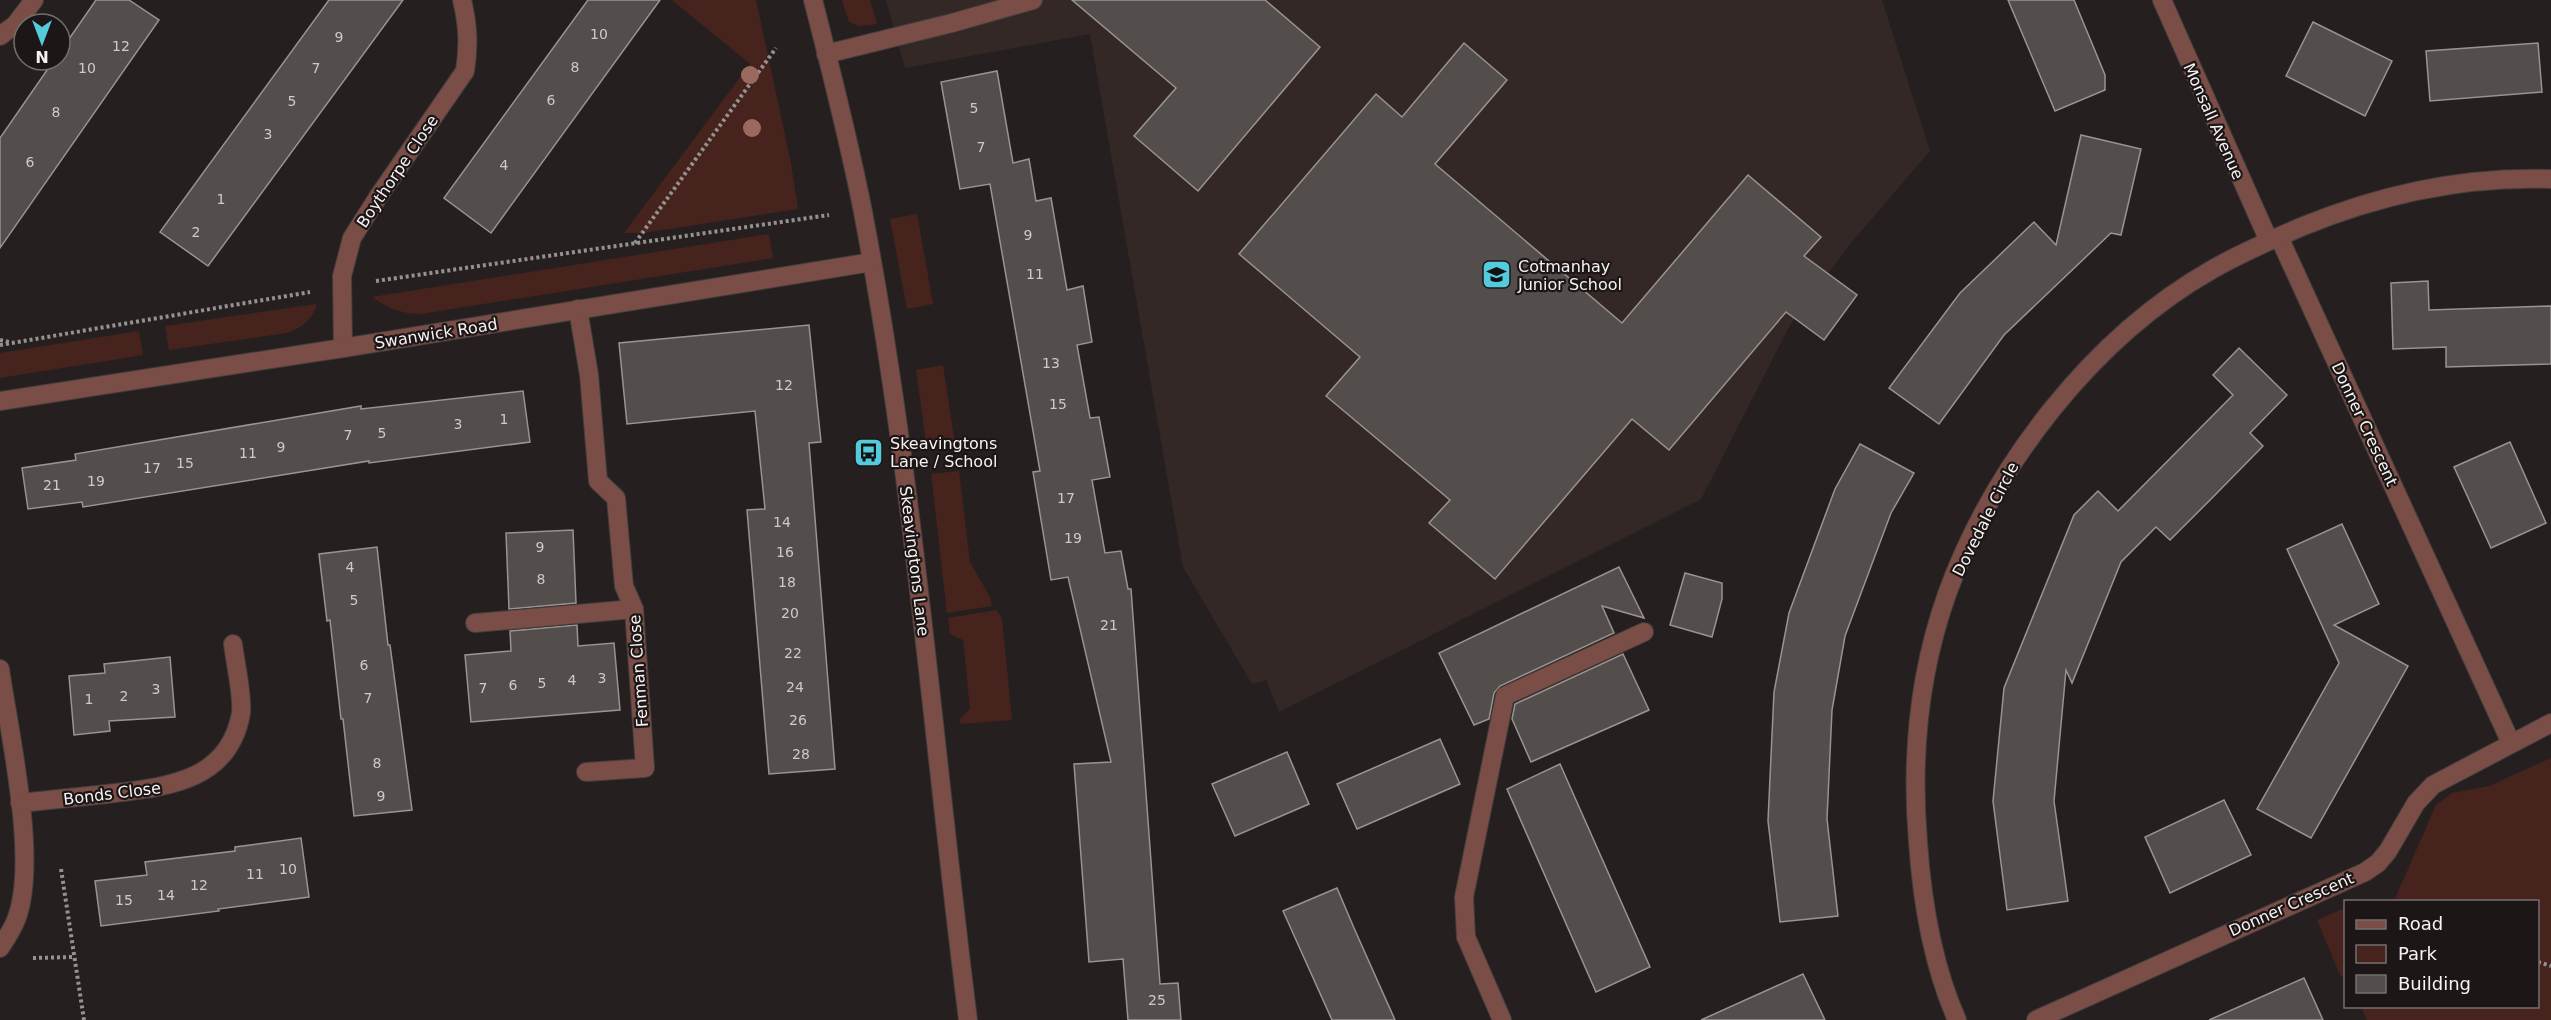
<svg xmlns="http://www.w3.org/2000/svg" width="2551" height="1020" font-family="'DejaVu Sans',sans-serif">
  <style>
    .built { fill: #342826 }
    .green { fill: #47231d }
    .building { fill: #534d4c; stroke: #9a9392; stroke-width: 1.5 }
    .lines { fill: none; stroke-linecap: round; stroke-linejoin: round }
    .service-casing { stroke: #423e3d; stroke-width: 20 }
    .minor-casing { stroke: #423e3d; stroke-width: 20 }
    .path { stroke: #969291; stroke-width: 4; stroke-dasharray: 3 3; stroke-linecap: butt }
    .service { stroke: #7a4d46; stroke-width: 18 }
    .minor { stroke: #7a4d46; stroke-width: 18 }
    .tree { fill: #9c6960 }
    .labels { text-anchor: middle; stroke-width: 4.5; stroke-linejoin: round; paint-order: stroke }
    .number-label { font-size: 14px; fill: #cecac8 }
    .street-label { font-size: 16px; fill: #f7f3f2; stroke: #1c1716 }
    .poi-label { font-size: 16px; fill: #f7f3f2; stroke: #1c1716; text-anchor: start }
  </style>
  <rect width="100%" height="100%" fill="#25201f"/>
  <!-- built -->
  <polygon class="built" points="886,0 1882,0 1930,151 1851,243 1790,325 1701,499 1279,712 1266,680 1252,684 1183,567 1090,34 905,68"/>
  <!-- green -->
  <g class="green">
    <polygon points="672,0 756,0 791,163 798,209 643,233 624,233 750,64"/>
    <polygon points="842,0 870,0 877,24 859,26 849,22"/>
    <polygon points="917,214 933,304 907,309 890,219"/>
    <path d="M769 234 773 258 421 314C402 314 388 308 372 297Z"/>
    <path d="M317 304C312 320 303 327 287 333L169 350 165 326Z"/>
    <polygon points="139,331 143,355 0,378 0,353"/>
    <polygon points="943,365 955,444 927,449 916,370"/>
    <polygon points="959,471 970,562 990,597 992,606 947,613 931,474"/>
    <polygon points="996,610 1002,618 1012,720 960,724 960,719 970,709 963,640 950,634 948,618"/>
    <polygon points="2551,758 2551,1020 2367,1020 2361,1007 2538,1006 2538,902 2394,901 2436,805 2452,793 2489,786"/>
    <polygon points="2345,908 2345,974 2341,977 2317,920"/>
  </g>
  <!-- building -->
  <g class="building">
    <polygon points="96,0 129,0 159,20 0,248 0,138 54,60 60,60 60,52"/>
    <polygon points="329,0 403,0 208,266 160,232"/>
    <polygon points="588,0 660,0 491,233 444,198"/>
    <polygon points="1072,0 1265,0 1320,47 1198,191 1134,136 1176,88"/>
    <polygon points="2008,0 2074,0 2105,75 2105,90 2055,111"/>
    <polygon points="2313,22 2392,61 2365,116 2286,76"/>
    <polygon points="1464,43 1507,80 1435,164 1622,323 1748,175 1821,237 1804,256 1857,295 1824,340 1786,312 1669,450 1632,419 1495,579 1429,523 1450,500 1326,396 1360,357 1239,254 1376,94 1402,117"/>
    <polygon points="2538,43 2542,92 2430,101 2426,51"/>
    <polygon points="997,71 1013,163 1029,159 1036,201 1051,198 1067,290 1083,286 1092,342 1077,345 1090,418 1099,417 1110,477 1092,480 1105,553 1121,551 1128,589 1131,589 1160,984 1178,983 1181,1020 1128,1020 1123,959 1089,962 1074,764 1111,762 1068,577 1051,580 1033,472 1040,471 990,184 960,189 941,82"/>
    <polygon points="2081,135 2141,149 2121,235 2111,233 2004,335 1939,424 1889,388 1960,293 2034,222 2056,245"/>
    <polygon points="2428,281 2429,310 2551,306 2551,364 2446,367 2446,347 2393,349 2391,283"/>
    <polygon points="809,325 821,442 809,443 835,769 769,774 747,510 765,509 755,411 627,424 619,343"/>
    <polygon points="2239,348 2287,395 2250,433 2263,446 2216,494 2170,540 2156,527 2121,562 2072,683 2066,670 2054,801 2068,901 2007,910 1993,801 2004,688 2074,515 2098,491 2118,511 2233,395 2213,375"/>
    <polygon points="523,391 530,442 369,463 369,461 83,507 82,502 28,509 22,468 76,460 75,454 361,406 361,409"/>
    <polygon points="2510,442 2546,523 2491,548 2454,467"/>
    <polygon points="1860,444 1914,473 1891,513 1845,636 1832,710 1827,819 1838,916 1780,922 1768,821 1774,692 1789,613 1835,489"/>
    <polygon points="2342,524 2379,604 2334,625 2408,666 2311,838 2257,809 2339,663 2287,549"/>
    <polygon points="573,530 576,603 509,609 506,533"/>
    <polygon points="377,547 388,645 390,645 412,810 354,816 343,719 341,719 330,620 327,621 319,554"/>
    <polygon points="1619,567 1644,618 1602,606 1614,633 1500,686 1494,693 1489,719 1474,725 1439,653"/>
    <polygon points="1685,573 1722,583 1722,599 1712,637 1670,625"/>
    <polygon points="577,625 578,646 614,643 620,710 471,722 465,655 511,651 510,631"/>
    <polygon points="1623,654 1649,710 1531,762 1512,719 1515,704"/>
    <polygon points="170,657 175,717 109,721 110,731 74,735 69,676 105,673 104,664"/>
    <polygon points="1440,739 1460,784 1357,829 1337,784"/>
    <polygon points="1287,752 1309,804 1235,836 1212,784"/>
    <polygon points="1560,764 1650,967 1596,992 1507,789"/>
    <polygon points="2224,800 2251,855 2170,893 2145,837"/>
    <polygon points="301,838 309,897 218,909 219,911 101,926 95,881 147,875 145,862 235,851 235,847"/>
    <polygon points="1337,888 1354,928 1395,1020 1332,1020 1283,911"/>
    <polygon points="1803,974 1825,1020 1701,1020"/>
    <polygon points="2304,978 2323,1020 2209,1020"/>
  </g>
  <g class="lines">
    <defs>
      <g id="service">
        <polyline points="0,36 15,25 34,0"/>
        <polyline points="826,54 952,23 1033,0"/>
        <polyline points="475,623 634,609"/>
        <polyline points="1466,937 1464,897 1505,696 1644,632"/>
      </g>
      <g id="minor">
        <path d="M813 0C831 70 849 141 863 212 914 479 934 751 968 1020"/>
        <polyline points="2162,0 2269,241"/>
        <polyline points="2279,237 2511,743"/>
        <polyline points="578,309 589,375 598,481 616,498 624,586 634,609 645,768 586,772"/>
        <path d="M343 348 342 276 352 238 378 197 465 71C469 45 468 25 462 0"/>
        <polyline points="0,401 343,348 872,262"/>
        <path d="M0 669C9 732 39 862 16 920 12 930 6 939 0 948"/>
        <path d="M20 803C49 800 78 797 107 794 164 787 229 783 241 713 243 697 235 661 233 644"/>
        <polyline points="1466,937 1502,1020"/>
        <path d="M1957 1020C1933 966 1922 901 1918 842 1911 759 1919 673 1947 594 1994 465 2093 337 2213 269 2241 253 2271 240 2301 227 2381 194 2464 176 2551 179"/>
        <polyline points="2036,1020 2365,872 2378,863 2388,851 2416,803 2433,785 2551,723"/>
      </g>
    </defs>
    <!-- service casing -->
    <use href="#service" class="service-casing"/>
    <!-- minor casing -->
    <use href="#minor" class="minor-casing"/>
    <!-- path -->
    <g class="path">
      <polyline points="635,243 776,48"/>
      <polyline points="376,281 829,215"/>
      <polyline points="0,340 9,342"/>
      <polyline points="0,345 310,292"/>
      <polyline points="61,869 84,1020"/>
      <polyline points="33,958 74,957"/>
      <polyline points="2538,962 2551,966"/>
    </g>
    <!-- service -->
    <use href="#service" class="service"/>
    <!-- minor -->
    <use href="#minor" class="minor"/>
  </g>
  <!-- trees -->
  <g class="tree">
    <circle cx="750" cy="75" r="9"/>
    <circle cx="752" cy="128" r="9"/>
  </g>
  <!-- icons -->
  <defs>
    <symbol id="school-square" viewBox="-11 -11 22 22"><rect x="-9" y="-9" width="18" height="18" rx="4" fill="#54cadd" stroke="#1c1716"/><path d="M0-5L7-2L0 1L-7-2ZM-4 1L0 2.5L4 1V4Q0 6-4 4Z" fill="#111"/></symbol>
    <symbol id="bus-square" viewBox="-11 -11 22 22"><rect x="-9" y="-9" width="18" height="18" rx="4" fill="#54cadd" stroke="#1c1716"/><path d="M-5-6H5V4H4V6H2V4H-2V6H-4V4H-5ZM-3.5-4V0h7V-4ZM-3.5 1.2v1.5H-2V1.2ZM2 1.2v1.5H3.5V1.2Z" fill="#111"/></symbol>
  </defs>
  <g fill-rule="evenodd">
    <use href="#school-square" x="1480" y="258" width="33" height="33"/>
    <use href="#bus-square" x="852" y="436" width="33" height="33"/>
  </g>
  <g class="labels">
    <!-- number labels -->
    <g class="number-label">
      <text x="599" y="39">10</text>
      <text x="339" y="42">9</text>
      <text x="121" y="51">12</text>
      <text x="575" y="72">8</text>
      <text x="87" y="73">10</text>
      <text x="316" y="73">7</text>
      <text x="551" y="105">6</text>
      <text x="292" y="106">5</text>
      <text x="974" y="113">5</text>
      <text x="56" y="117">8</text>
      <text x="268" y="139">3</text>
      <text x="981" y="152">7</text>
      <text x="30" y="167">6</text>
      <text x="504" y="170">4</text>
      <text x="221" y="204">1</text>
      <text x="196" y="237">2</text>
      <text x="1028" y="240">9</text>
      <text x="1035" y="279">11</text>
      <text x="1051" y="368">13</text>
      <text x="784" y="390">12</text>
      <text x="1058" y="409">15</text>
      <text x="504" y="424">1</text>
      <text x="458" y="429">3</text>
      <text x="382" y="438">5</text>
      <text x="348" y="440">7</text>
      <text x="281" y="452">9</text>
      <text x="248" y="458">11</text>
      <text x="185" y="468">15</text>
      <text x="152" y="473">17</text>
      <text x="96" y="486">19</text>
      <text x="52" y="490">21</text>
      <text x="1066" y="503">17</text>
      <text x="782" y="527">14</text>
      <text x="1073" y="543">19</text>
      <text x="540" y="552">9</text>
      <text x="785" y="557">16</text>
      <text x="350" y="572">4</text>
      <text x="541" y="584">8</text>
      <text x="787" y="587">18</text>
      <text x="354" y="605">5</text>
      <text x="790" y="618">20</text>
      <text x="1109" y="630">21</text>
      <text x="793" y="658">22</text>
      <text x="364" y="670">6</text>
      <text x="602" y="683">3</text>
      <text x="572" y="685">4</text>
      <text x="542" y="688">5</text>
      <text x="513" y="690">6</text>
      <text x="795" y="692">24</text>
      <text x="483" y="693">7</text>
      <text x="156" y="694">3</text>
      <text x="124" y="701">2</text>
      <text x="368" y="703">7</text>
      <text x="89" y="704">1</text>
      <text x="798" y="725">26</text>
      <text x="801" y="759">28</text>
      <text x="377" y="768">8</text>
      <text x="381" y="801">9</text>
      <text x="288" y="874">10</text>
      <text x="255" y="879">11</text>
      <text x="199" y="890">12</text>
      <text x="166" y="900">14</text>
      <text x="124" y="905">15</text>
      <text x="1157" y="1005">25</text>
    </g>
    <!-- street labels -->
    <g class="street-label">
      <text transform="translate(2214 121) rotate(66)" y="6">Monsall Avenue</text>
      <text transform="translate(397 171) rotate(-56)" y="6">Boythorpe Close</text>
      <text transform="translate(436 333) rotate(-9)" y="6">Swanwick Road</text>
      <text transform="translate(2365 424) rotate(65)" y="6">Donner Crescent</text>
      <text transform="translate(1985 519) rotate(-63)" y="6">Dovedale Circle</text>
      <text transform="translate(915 561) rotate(83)" y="6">Skeavingtons Lane</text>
      <text transform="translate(638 671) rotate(-94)" y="6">Fenman Close</text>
      <text transform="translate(112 793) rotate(-7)" y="6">Bonds Close</text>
      <text transform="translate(2291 904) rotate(-24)" y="6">Donner Crescent</text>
    </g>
    <!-- poi labels -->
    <g class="poi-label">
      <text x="1518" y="272">Cotmanhay<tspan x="1518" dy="18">Junior School</tspan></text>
      <text x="890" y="449">Skeavingtons<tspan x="890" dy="18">Lane / School</tspan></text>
    </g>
  </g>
  <!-- legend -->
  <rect x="2344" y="900" width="195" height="108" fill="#1c1716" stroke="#746f6e" stroke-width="1.5"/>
  <rect x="2356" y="920" width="30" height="9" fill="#7a4d46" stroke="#746f6e" stroke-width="1.5"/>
  <text x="2398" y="930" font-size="18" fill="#f7f3f2">Road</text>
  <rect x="2356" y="945" width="30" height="18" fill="#47231d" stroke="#746f6e" stroke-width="1.5"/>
  <text x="2398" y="960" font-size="18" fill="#f7f3f2">Park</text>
  <rect x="2356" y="975" width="30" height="18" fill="#534d4c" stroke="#746f6e" stroke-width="1.5"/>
  <text x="2398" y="990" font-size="18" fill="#f7f3f2">Building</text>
  <!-- north arrow -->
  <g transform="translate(42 42) rotate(180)"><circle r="28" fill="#1c1716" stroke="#746f6e" stroke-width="1.5"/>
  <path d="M0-4.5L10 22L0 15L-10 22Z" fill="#54cadd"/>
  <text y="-9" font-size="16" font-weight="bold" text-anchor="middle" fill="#f7f3f2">N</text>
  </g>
</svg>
